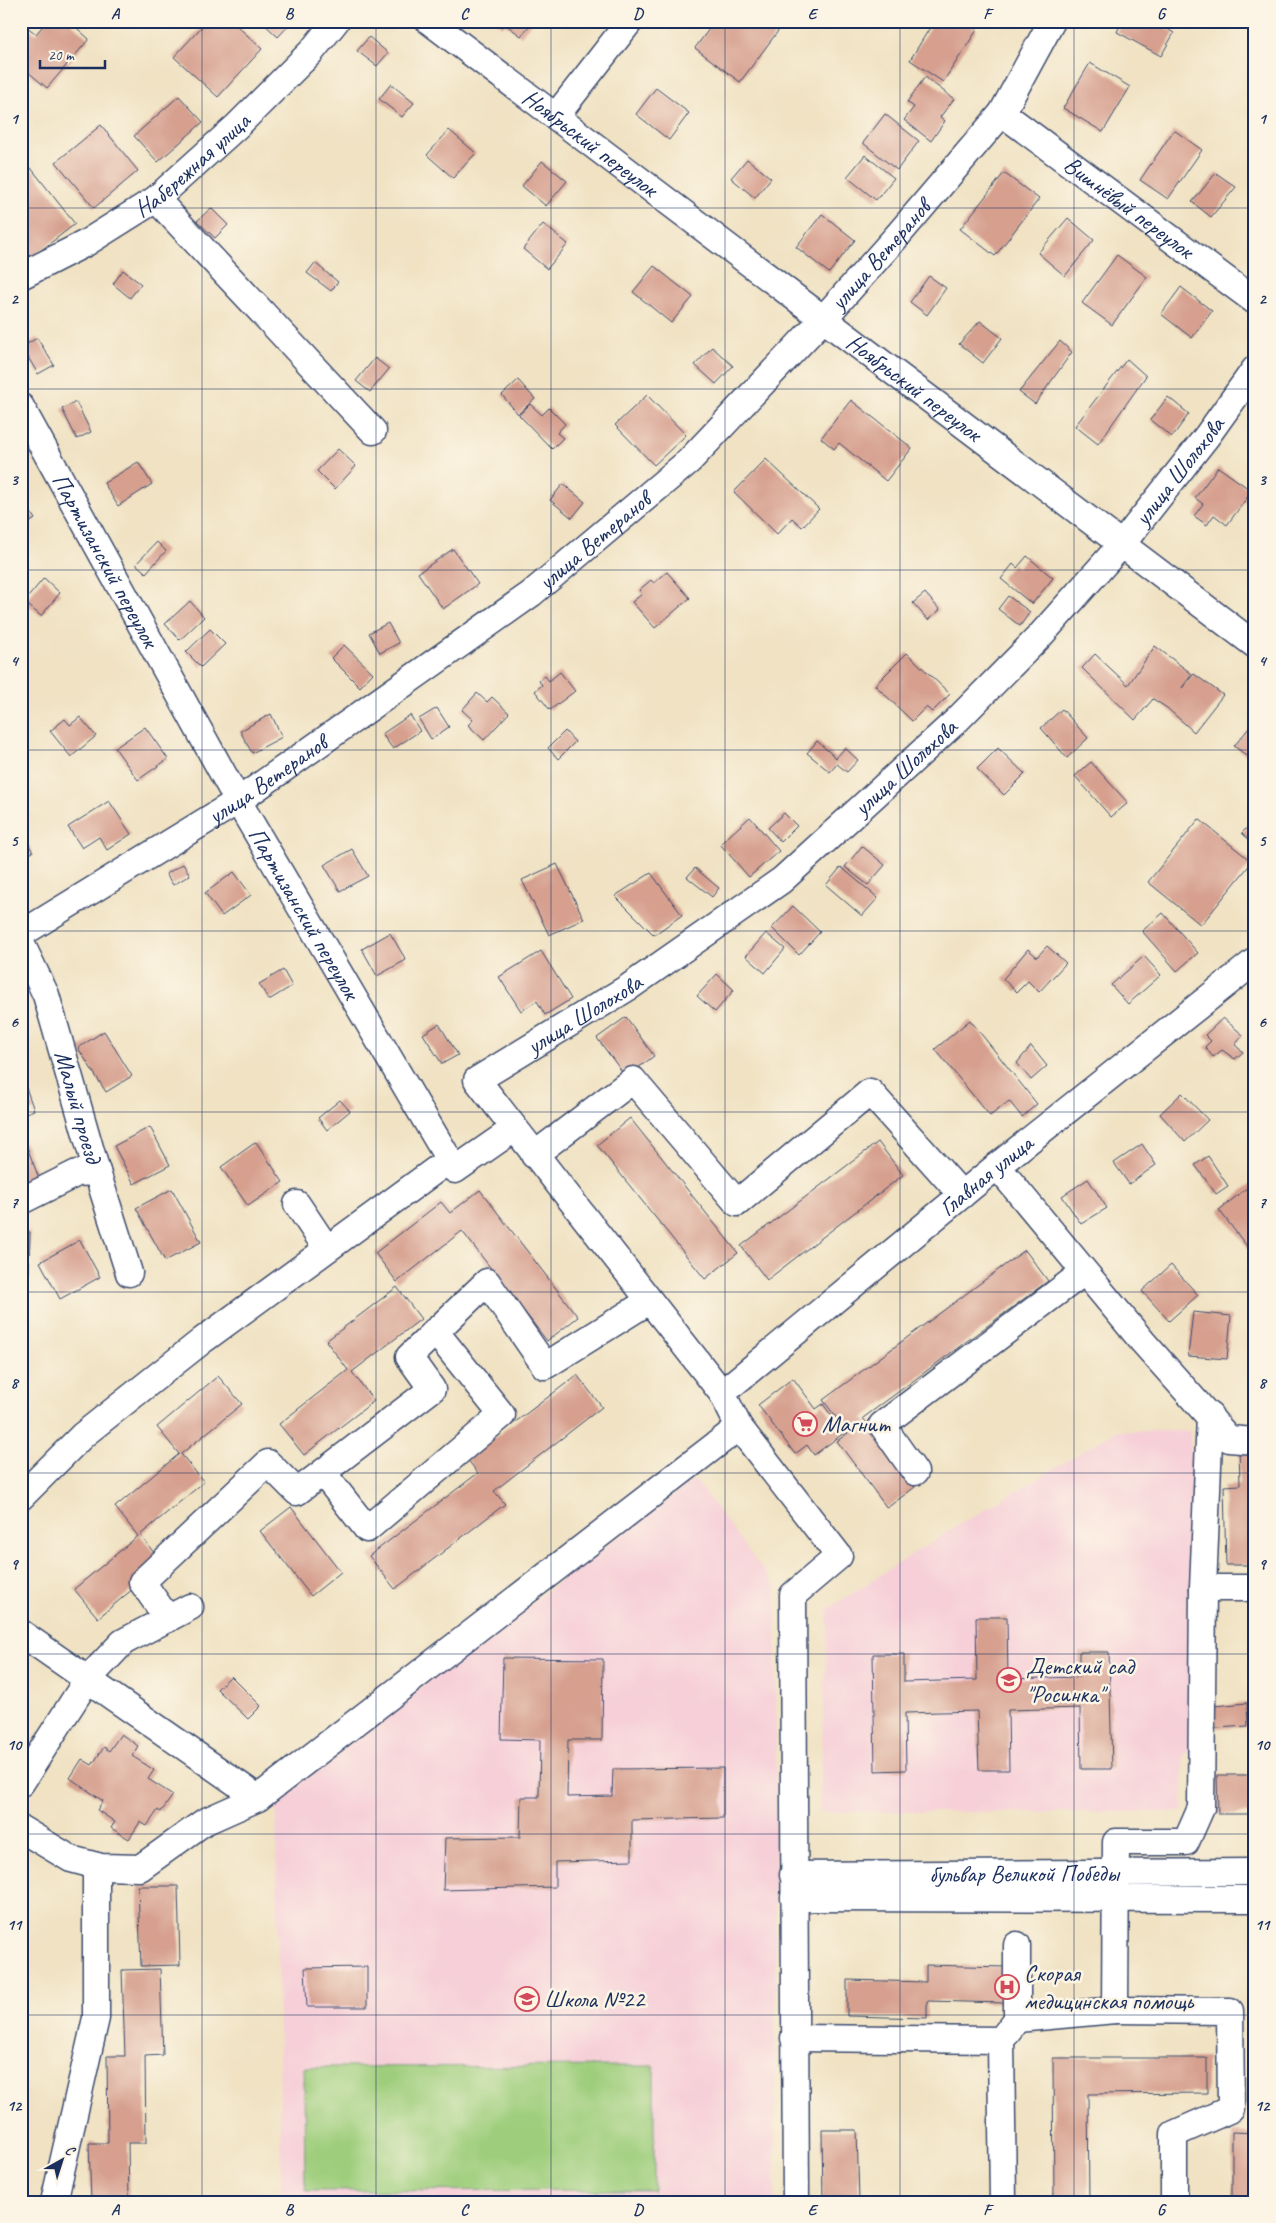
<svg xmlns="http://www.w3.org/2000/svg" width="1276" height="2223" font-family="Caveat,sans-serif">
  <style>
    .built { fill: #f6cfd8 }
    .green { fill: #9ece7c; stroke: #5c7e6d }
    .building { fill: #d69f8e }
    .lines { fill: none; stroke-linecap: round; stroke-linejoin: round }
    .minor-casing { stroke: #3b4a6d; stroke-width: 29 }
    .minor { stroke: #fff; stroke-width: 26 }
    .grid { fill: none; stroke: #1b2f5e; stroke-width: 1; stroke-opacity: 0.55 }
    .labels { text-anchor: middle; stroke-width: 5; stroke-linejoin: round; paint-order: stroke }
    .street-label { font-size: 24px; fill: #1b2f5e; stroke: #fcf5e5 }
    .poi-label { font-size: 24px; fill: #1b2f5e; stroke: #fcf5e5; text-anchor: start }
    .neatline { fill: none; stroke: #1b2f5e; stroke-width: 2 }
    .grid-label { font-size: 16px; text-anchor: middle; font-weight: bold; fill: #1b2f5e }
  </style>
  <rect width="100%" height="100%" fill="#fcf5e5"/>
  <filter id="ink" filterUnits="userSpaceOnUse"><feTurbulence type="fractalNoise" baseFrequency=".02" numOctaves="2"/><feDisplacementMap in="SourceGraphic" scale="10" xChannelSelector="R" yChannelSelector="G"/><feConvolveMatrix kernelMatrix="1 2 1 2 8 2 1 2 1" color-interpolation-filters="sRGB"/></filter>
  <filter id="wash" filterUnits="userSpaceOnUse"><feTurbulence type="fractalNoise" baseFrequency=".0096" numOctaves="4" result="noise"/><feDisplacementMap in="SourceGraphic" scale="20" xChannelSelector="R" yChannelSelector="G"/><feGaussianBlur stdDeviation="1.12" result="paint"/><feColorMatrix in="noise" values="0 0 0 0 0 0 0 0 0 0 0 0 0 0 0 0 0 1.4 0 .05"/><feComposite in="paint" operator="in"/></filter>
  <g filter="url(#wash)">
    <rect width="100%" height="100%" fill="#f0e2c3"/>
    <!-- built -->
    <g class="built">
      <polygon points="1117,1431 1190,1431 1193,1585 1191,1752 1184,1753 1182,1812 819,1812 828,1609 944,1534"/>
      <polygon points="694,1479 776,1587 775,2202 281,2202 276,1797"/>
    </g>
    <!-- green -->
    <polygon class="green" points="654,2066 654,2190 305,2191 304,2067"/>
    <g id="blocks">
      <!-- building -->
      <g class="building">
        <polygon points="47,21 69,21 89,39 47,88 21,66 21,22 36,34"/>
        <polygon points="207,21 232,21 262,49 218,97 174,57"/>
        <polygon points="261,21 293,21 278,37"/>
        <polygon points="494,21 533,21 521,36 505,24 502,27"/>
        <polygon points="715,21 774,21 781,27 740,82 695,48"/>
        <polygon points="934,21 964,21 977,30 943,82 910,60"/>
        <polygon points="1122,21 1154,21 1174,33 1161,56 1117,32"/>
        <polygon points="369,37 388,53 377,66 357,51"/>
        <polygon points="1090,63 1130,87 1103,132 1063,108"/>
        <polygon points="925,77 954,99 940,117 945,121 931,141 904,120 914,107 907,102"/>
        <polygon points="391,84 414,103 402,117 379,99"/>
        <polygon points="656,88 689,113 669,140 636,114"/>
        <polygon points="179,96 203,122 158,162 134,136"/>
        <polygon points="885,114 919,141 897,170 863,143"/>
        <polygon points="101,125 138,171 94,208 56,162"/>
        <polygon points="449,130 476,153 453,178 427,155"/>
        <polygon points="1174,130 1202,150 1168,199 1140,180"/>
        <polygon points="865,155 894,178 876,200 847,177"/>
        <polygon points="747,159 771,178 755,198 731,178"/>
        <polygon points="542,161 567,181 546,206 522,186"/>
        <polygon points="31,168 75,224 31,258 21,246 21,176"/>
        <polygon points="1004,173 1039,199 995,256 960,229"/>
        <polygon points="1216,173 1236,187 1211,217 1192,202"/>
        <polygon points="211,208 228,225 215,238 197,221"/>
        <polygon points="822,214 855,240 829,273 796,247"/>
        <polygon points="1068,218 1094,240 1065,276 1038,253"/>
        <polygon points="543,224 568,244 547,269 523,249"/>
        <polygon points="1117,255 1147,277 1112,325 1082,303"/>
        <polygon points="315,263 338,282 331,291 307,273"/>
        <polygon points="654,266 693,297 671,323 633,292"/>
        <polygon points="123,270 141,284 130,298 113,284"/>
        <polygon points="929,276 946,288 927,315 910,302"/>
        <polygon points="1181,287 1212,311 1192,338 1161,314"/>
        <polygon points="980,321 1002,338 983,363 959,344"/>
        <polygon points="37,338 54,365 38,374 22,347"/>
        <polygon points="1060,341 1072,352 1035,404 1019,392"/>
        <polygon points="712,347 733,366 716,384 695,365"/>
        <polygon points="375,358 389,369 370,392 356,381"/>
        <polygon points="1127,359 1146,376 1098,444 1075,426"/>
        <polygon points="518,380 535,399 518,414 502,395"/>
        <polygon points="647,395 686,435 654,465 615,425"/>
        <polygon points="1168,397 1189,414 1172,437 1150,420"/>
        <polygon points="851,400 912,448 886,481 839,443 834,449 821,438"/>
        <polygon points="76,402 91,432 77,439 62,409"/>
        <polygon points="530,404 542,415 549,408 565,424 557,433 563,438 552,449 519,415"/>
        <polygon points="338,449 356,466 335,489 317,471"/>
        <polygon points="766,459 819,509 802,527 792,518 777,534 734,492"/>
        <polygon points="138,462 152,484 118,506 104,483"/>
        <polygon points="1218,467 1252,491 1227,525 1214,515 1207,525 1194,516 1203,504 1195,498"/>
        <polygon points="563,484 585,502 572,518 550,500"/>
        <polygon points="21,498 35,519 21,528"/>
        <polygon points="157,542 166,551 146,573 136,564"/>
        <polygon points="453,549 478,584 443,609 418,573"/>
        <polygon points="1027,556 1053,578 1032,604 1001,579 1013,564 1017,568"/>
        <polygon points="667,572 690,598 655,628 632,602 642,594 639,590 651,580 654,583"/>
        <polygon points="44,578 60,593 41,616 24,602"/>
        <polygon points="925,593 940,610 928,620 913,603"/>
        <polygon points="1008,596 1030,612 1020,626 998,609"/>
        <polygon points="190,601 204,617 180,640 165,624"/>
        <polygon points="388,623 399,643 380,653 369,633"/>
        <polygon points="210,629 225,644 201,667 186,652"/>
        <polygon points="344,645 373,673 360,687 331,658"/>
        <polygon points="1155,646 1192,674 1182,688 1194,674 1223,695 1194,732 1167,708 1153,699 1135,720 1082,668 1095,654 1128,685"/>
        <polygon points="907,653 950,694 932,712 926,707 912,721 875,685"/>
        <polygon points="560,672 575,691 550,710 535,691 542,685 539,681 545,676 549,681"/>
        <polygon points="477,693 487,702 492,697 509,713 484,740 468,725 473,720 462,710"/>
        <polygon points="437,708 449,727 431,739 419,719"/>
        <polygon points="1062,709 1088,738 1067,758 1041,728"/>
        <polygon points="271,714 282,737 252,753 240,731"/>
        <polygon points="410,715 420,731 393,749 382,734"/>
        <polygon points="80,717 96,736 71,757 50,731 65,719 70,725"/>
        <polygon points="145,727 168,759 138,780 115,748"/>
        <polygon points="1250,727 1255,731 1255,762 1234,746"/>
        <polygon points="565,731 575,742 558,759 548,748"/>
        <polygon points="817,741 836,758 845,748 858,760 847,772 837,764 830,772 807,753"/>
        <polygon points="998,748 1025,774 1004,795 977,769"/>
        <polygon points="1091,762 1128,803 1111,817 1075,776"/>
        <polygon points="109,801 131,834 107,850 99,837 82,848 68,827"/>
        <polygon points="784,813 797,826 781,842 768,828"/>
        <polygon points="750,817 779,851 749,877 720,844"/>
        <polygon points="1199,819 1252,862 1201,925 1148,882"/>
        <polygon points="1255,819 1255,845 1242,833"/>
        <polygon points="21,832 33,852 21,859"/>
        <polygon points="862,846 885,865 868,885 845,867"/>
        <polygon points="352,849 368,876 340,891 324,865"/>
        <polygon points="183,864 190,875 173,885 166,874"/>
        <polygon points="557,864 584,919 549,935 522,880"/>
        <polygon points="841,867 878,898 862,916 826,885"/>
        <polygon points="695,868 719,888 712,897 687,877"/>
        <polygon points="234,872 251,895 222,916 205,893"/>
        <polygon points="651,873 682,915 654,935 615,896"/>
        <polygon points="793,906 820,932 799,955 772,928"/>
        <polygon points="1163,913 1198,953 1177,971 1142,931"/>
        <polygon points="390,933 406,960 377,976 362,949"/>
        <polygon points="766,933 785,949 765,973 746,956"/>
        <polygon points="1047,946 1066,963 1039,992 1028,981 1017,992 1003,979 1028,949 1037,957"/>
        <polygon points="541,951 571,999 545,1015 537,1001 521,1011 499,977"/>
        <polygon points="1144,956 1161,975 1128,1004 1111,985"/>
        <polygon points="283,970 292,986 269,1000 259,984"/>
        <polygon points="717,974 734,990 715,1012 697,996"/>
        <polygon points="626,1017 654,1056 626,1077 597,1038"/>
        <polygon points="1223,1018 1243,1035 1235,1045 1243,1052 1235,1059 1222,1050 1213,1057 1205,1047 1211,1041 1205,1035"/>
        <polygon points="970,1020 1037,1104 1022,1117 1009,1101 990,1116 935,1049"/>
        <polygon points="439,1024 458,1055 442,1064 423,1034"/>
        <polygon points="104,1031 132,1076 106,1092 78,1048"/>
        <polygon points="1031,1046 1047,1066 1031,1080 1017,1063"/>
        <polygon points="21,1074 34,1110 21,1115"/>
        <polygon points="1182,1093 1208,1120 1185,1142 1160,1114"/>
        <polygon points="340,1100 350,1111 327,1130 318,1118"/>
        <polygon points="630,1118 738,1253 705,1279 597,1145"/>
        <polygon points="150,1127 170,1165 134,1184 114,1146"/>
        <polygon points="25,1142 40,1181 21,1188 21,1143"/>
        <polygon points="256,1142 283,1182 248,1206 221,1167"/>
        <polygon points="878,1142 903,1175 767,1280 741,1246"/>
        <polygon points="1142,1144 1156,1165 1129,1184 1114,1163"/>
        <polygon points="1208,1156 1228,1186 1216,1194 1195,1165"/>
        <polygon points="1088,1179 1107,1208 1081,1224 1062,1196"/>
        <polygon points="1252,1184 1255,1188 1255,1257 1219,1210"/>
        <polygon points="172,1189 201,1242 165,1261 136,1208"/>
        <polygon points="480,1190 578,1317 547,1341 462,1231 397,1282 375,1253 441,1202 450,1213"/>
        <polygon points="21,1232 30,1232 29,1274 21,1274"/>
        <polygon points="80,1240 100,1277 60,1299 40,1262"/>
        <polygon points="1025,1250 1048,1281 863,1418 915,1487 887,1508 837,1441 848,1433 823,1400"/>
        <polygon points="1171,1265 1198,1295 1169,1321 1142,1291"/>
        <polygon points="397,1287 421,1319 352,1372 374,1401 304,1455 279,1424 348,1370 326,1341"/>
        <polygon points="1193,1312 1231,1316 1227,1359 1188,1356"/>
        <polygon points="1253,1319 1255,1319 1255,1363 1251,1363"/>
        <polygon points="21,1340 25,1340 24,1382 21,1382"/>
        <polygon points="577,1375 602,1407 494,1491 505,1504 395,1589 369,1556 478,1473 467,1459"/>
        <polygon points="218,1376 242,1404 181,1454 204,1482 140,1535 163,1564 98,1618 74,1589 138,1536 115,1507 179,1454 157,1427"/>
        <polygon points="793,1378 816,1409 823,1404 844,1433 814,1455 807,1445 795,1454 758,1405"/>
        <polygon points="1239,1447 1255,1447 1255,1565 1226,1565 1224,1486 1240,1485"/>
        <polygon points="291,1507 341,1572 311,1596 260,1531"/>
        <polygon points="976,1617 1007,1617 1008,1679 1079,1677 1079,1652 1109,1652 1112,1769 1081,1769 1080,1708 1008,1710 1009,1770 979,1770 977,1711 905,1713 906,1770 875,1771 873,1654 904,1654 904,1682 977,1680"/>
        <polygon points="503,1658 603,1659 602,1740 568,1740 567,1797 612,1796 613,1769 723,1768 723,1818 632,1820 632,1860 555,1862 555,1887 443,1890 445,1838 520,1837 521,1797 539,1797 540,1740 501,1739"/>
        <polygon points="231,1676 261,1706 248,1719 217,1689"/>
        <polygon points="1247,1703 1248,1726 1216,1728 1214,1706"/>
        <polygon points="121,1734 138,1746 132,1756 154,1770 148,1779 173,1795 161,1812 158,1810 147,1826 140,1822 129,1839 111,1828 115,1822 97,1810 103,1801 70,1778 82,1759 92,1765 104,1747 109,1751"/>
        <polygon points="1217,1775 1255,1775 1255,1814 1218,1814"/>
        <polygon points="138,1886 178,1886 180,1965 141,1966"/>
        <polygon points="926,1965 1006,1967 1005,2003 927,2001 927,2018 847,2016 847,1980 926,1982"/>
        <polygon points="367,1967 367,2007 307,2007 305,1968"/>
        <polygon points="160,1969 163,2055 145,2056 146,2143 128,2143 129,2202 91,2202 89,2143 108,2143 107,2056 125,2056 122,1970"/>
        <polygon points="1207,2058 1207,2093 1088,2094 1089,2202 1054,2202 1053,2058"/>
        <polygon points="822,2130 857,2130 859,2202 823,2202"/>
        <polygon points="1232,2132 1255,2133 1255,2202 1232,2202"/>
      </g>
    </g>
  </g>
  <g filter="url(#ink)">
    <use href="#blocks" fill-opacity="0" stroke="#3b4a6d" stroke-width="1"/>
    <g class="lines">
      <defs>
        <g id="minor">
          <path id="s1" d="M429 21 1255 645"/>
          <path id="s2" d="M1002 113 1255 301"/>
          <polyline points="556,116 630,21"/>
          <polyline points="156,199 373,431"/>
          <path id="s3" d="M21 276 86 243 156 199 237 126 311 52 336 21"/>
          <path id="s4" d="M21 407 238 801 455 1170 514 1129"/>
          <path id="s5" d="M21 934 238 801 531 594 689 461 824 318 898 235 1002 113 1052 21"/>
          <path id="s6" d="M21 943 46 995 97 1172 129 1273"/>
          <polyline points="534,1155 633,1080 737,1203 870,1092 962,1195"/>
          <polyline points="997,1166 1143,1342 1229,1439 1255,1441"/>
          <polyline points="21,1201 77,1173 97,1172"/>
          <polyline points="297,1204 327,1249"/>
          <path id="s7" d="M722 1393 997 1166 1255 961"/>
          <polyline points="1210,1416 1203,1588 1255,1588"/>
          <polyline points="915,1472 882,1425 1084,1272"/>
          <polyline points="323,1473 367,1529 502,1415 435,1331"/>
          <polyline points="21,1497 83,1435 203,1340 449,1160"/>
          <polyline points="168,1619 142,1582 268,1463 297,1492 432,1389 409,1357 487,1282 545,1366 649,1301"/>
          <polyline points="21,1633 258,1798"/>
          <polyline points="21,1783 87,1680 123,1642 190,1607"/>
          <polyline points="21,1829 71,1859 101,1867 140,1868 204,1822 258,1798 739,1427"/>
          <path id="s8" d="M793 1875 1255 1872"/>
          <polyline points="794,1898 1255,1899"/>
          <polyline points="1115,2010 1230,2011 1231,2109 1174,2134 1174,2196"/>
          <polyline points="1017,2019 1017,1945"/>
          <polyline points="794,2038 1001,2040 1017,2019 1115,2010 1116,1842 1186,1842 1201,1808 1203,1588"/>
          <polyline points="1001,2040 1003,2202"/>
          <polyline points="54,2202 96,2018 96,1866"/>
          <path id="s9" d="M796 2202 793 1595 839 1556 739 1427 722 1393 477 1080 629 987 782 880 957 720 1039 637 1122 544 1207 436 1255 369"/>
        </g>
      </defs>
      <!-- minor casing -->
      <use href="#minor" class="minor-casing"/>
      <!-- minor -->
      <use href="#minor" class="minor"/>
    </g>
  </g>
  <!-- grid -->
  <path class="grid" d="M202 21V2202M376 21V2202M551 21V2202M725 21V2202M900 21V2202M1074 21V2202M21 208H1255M21 389H1255M21 570H1255M21 750H1255M21 931H1255M21 1112H1255M21 1292H1255M21 1473H1255M21 1654H1255M21 1834H1255M21 2015H1255"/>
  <!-- icons -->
  <defs>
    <symbol id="supermarket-ring" viewBox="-11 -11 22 22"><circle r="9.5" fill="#fcf5e5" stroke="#d1495b" stroke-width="1.5"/><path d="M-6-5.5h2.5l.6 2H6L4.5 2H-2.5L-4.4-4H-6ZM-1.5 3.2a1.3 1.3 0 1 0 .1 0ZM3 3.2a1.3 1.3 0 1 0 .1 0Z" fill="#d1495b"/></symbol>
    <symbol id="school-ring" viewBox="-11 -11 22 22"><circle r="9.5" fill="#fcf5e5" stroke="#d1495b" stroke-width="1.5"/><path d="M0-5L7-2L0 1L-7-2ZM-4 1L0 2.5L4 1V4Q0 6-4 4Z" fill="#d1495b"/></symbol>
    <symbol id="hospital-ring" viewBox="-11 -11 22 22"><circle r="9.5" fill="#fcf5e5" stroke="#d1495b" stroke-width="1.5"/><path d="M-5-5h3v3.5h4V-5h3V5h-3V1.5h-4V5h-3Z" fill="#d1495b"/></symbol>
  </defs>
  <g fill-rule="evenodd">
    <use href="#supermarket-ring" x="791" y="1410" width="28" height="28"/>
    <use href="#school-ring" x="995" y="1666" width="28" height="28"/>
    <use href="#hospital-ring" x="993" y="1973" width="28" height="28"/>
    <use href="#school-ring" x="513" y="1985" width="28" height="28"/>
  </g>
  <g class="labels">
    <!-- street labels -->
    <g class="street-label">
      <text dy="8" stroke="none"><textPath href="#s1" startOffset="202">Ноябрьский переулок</textPath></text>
      <text dy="8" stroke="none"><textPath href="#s3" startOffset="205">Набережная улица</textPath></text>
      <text dy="8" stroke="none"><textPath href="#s2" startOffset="158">Вишнёвый переулок</textPath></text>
      <text dy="8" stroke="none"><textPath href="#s5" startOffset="1101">улица Ветеранов</textPath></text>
      <text dy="8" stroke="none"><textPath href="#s1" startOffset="608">Ноябрьский переулок</textPath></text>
      <text dy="8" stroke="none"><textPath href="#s9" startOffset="2202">улица Шолохова</textPath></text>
      <text dy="8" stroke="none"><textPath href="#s5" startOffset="696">улица Ветеранов</textPath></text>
      <text dy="8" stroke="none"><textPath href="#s4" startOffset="175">Партизанский переулок</textPath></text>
      <text dy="8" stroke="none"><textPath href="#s9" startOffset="1798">улица Шолохова</textPath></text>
      <text dy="8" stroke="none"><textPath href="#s5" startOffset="291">улица Ветеранов</textPath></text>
      <text dy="8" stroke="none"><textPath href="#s4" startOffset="580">Партизанский переулок</textPath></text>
      <text dy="8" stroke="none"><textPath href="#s9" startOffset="1392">улица Шолохова</textPath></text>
      <text dy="8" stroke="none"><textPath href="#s6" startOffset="174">Малый проезд</textPath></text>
      <text dy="8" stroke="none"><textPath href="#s7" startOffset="342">Главная улица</textPath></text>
      <text dy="8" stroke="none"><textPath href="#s8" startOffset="231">бульвар Великой Победы</textPath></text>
    </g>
    <!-- poi labels -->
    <g class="poi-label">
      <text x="822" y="1432">Магнит</text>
      <text x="1026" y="1674">Детский сад<tspan x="1026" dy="28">"Росинка"</tspan></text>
      <text x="1024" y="1981">Скорая<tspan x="1024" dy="28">медицинская помощь</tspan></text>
      <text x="544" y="2007">Школа №22</text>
    </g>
  </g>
  <!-- margin -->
  <rect width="1276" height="2223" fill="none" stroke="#fcf5e5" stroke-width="55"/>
  <!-- north arrow -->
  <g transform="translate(62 2160) rotate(39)" stroke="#fcf5e5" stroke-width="4" paint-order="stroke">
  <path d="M0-4L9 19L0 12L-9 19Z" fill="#1b2f5e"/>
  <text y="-8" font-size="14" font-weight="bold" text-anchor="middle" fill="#1b2f5e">С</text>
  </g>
  <!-- scale -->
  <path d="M40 60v8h65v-8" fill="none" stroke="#1b2f5e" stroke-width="2.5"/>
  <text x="48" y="60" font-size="15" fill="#1b2f5e" stroke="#fcf5e5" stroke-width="4" paint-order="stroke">20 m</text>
  <rect x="28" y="28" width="1220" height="2168" class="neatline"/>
  <g class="grid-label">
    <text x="115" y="19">A</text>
    <text x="289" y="19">B</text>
    <text x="464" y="19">C</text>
    <text x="638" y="19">D</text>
    <text x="812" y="19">E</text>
    <text x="987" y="19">F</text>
    <text x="1161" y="19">G</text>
    <text x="14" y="124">1</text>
    <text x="1262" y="124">1</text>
    <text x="14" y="304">2</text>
    <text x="1262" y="304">2</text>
    <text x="14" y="485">3</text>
    <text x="1262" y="485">3</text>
    <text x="14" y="666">4</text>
    <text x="1262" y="666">4</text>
    <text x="14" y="846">5</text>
    <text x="1262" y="846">5</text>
    <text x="14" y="1027">6</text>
    <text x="1262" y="1027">6</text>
    <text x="14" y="1208">7</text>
    <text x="1262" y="1208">7</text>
    <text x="14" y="1388">8</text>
    <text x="1262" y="1388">8</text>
    <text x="14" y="1569">9</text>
    <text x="1262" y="1569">9</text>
    <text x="14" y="1750">10</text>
    <text x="1262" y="1750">10</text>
    <text x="14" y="1930">11</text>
    <text x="1262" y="1930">11</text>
    <text x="14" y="2111">12</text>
    <text x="1262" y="2111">12</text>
    <text x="115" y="2215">A</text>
    <text x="289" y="2215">B</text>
    <text x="464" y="2215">C</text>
    <text x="638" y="2215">D</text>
    <text x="812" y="2215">E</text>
    <text x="987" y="2215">F</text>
    <text x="1161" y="2215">G</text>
  </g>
</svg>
